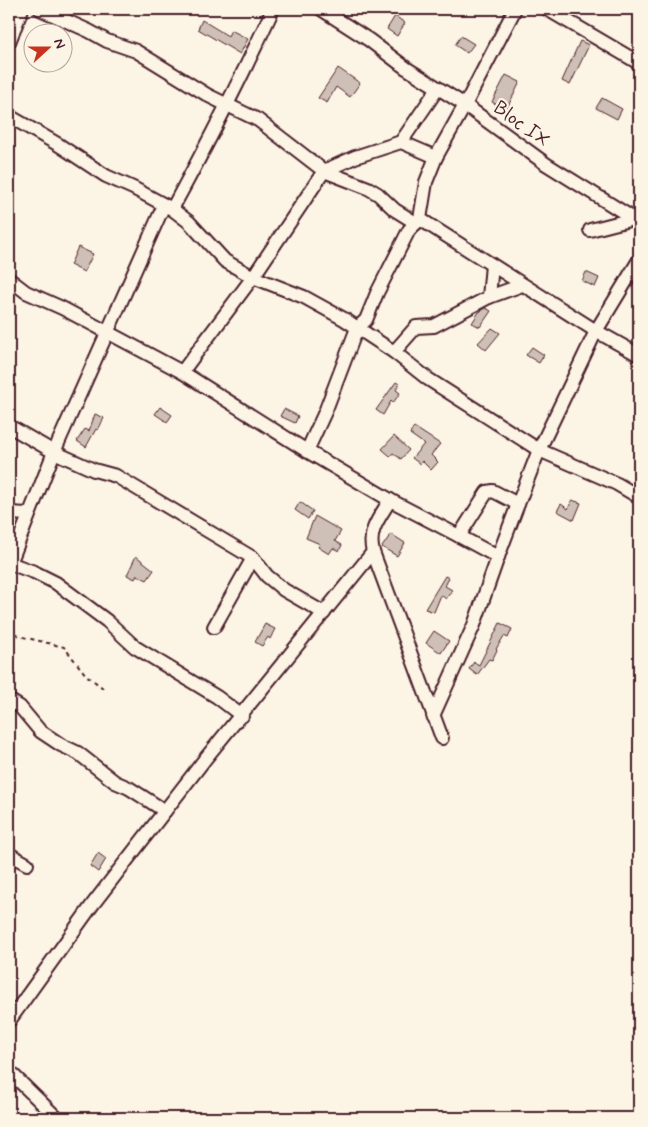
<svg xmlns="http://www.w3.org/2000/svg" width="648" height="1127" font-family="Mynerve,sans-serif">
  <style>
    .building { fill: #cfc0b7; stroke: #4a1f2b }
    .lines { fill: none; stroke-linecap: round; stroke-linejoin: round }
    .minor-casing { stroke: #4a1f2b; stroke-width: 16 }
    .path { stroke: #4a1f2b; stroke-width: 2; stroke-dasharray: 4 4; stroke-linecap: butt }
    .minor { stroke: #fcf5e5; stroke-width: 12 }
    .labels { text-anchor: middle; stroke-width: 4.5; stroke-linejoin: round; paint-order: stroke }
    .street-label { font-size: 20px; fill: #4a1f2b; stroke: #fcf5e5 }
  </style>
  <rect width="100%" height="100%" fill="#fcf5e5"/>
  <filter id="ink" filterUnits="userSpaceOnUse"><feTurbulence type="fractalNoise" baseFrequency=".02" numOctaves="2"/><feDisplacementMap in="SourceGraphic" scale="10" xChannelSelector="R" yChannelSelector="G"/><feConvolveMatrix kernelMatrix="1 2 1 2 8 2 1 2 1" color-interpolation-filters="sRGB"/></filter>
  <g filter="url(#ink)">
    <!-- building -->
    <g class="building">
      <polygon points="395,16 405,23 397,36 387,29"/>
      <polygon points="202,20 228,36 231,30 248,39 240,54 198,29"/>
      <polygon points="461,36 474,44 467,53 455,45"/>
      <polygon points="580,41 589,45 570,85 562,81"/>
      <polygon points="338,68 360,83 350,97 336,87 327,103 318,98"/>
      <polygon points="506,75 520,82 506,110 492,102"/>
      <polygon points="602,98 622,109 617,119 596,108"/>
      <polygon points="78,247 93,254 84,272 70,265"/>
      <polygon points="586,272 599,278 595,287 582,281"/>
      <polygon points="486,308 491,311 480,327 472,323 479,312"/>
      <polygon points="492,328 500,333 486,350 478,343"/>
      <polygon points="532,347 544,355 539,363 526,355"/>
      <polygon points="396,382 399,384 396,390 400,393 393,403 391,401 383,415 376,410"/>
      <polygon points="160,407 172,415 167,422 155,414"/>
      <polygon points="284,409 298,416 295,423 280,416"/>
      <polygon points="95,414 104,418 98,430 96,429 86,447 77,441 85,429 89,431"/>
      <polygon points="414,427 440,444 431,455 438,462 431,470 422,461 420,464 412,458 424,444 410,434"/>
      <polygon points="394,436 409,450 401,459 393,453 390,456 382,449"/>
      <polygon points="572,500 581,503 574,520 557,511 561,504 568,509"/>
      <polygon points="300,502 313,511 308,519 295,510"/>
      <polygon points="315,516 341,531 335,541 342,545 339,551 333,548 329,554 318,547 320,544 306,538"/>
      <polygon points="391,534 405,543 397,556 382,547"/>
      <polygon points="136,556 154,570 147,580 137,575 135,579 127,575"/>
      <polygon points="445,576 449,578 445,586 452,590 446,599 441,595 434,612 425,609"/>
      <polygon points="500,623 512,629 508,638 504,636 496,649 497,650 492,660 489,659 477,675 469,669 474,662 479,665"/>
      <polygon points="265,624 275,629 270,639 268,637 262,646 255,642"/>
      <polygon points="434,631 449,641 441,653 426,643"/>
      <polygon points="98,853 106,859 98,872 90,866"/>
    </g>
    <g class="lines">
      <defs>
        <g id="minor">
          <polyline points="40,9 89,31 107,41 136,51 209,96 258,120 324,171 368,188 378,194 395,210 416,223"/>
          <polyline points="321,9 369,40 406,68 438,88"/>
          <polyline points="547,9 639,63"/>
          <polyline points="9,42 22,9"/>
          <polyline points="9,116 59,145 106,176 133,188 172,209 189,222 225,261 253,277 304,297 344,319 394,352 428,379 539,450 518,504 493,491 487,492 459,536 390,500 307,451 325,412 357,328 366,320 377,293 409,230 420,219"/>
          <polyline points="401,142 438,88 465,105 546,164 639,222"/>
          <polyline points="436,157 465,105 515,9"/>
          <polyline points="164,205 54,452 94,470 116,476 253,558 267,576 284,590 324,613"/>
          <path d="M172 209C208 143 242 77 273 9"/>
          <polyline points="590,230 637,218"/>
          <polyline points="639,260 596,331 639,355"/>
          <polyline points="9,279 26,292 62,308 182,372 307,451"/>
          <polyline points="489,297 522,285"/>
          <polyline points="394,352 416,327 434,326 489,297 492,265"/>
          <polyline points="182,372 253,277 324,171 355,157 401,142 436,157 426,182 420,219 596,331 539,450 617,484 639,497"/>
          <polyline points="9,426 54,452 9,566"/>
          <polyline points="9,513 28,514"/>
          <polyline points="459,536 498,557 518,504"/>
          <polyline points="373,552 442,738"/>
          <polyline points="9,563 34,572 56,583 107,621 135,647 217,697 242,716"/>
          <polyline points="214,627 253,558"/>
          <polyline points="9,700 20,707 40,731 61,745 78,753 115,782 129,788 165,811"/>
          <polyline points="433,716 474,625 498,557"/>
          <polyline points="9,854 27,864"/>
          <path d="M9 1021 93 904 205 759 373 552C367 531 380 517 390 500"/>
          <polyline points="9,1071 57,1118"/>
        </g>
      </defs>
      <!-- minor casing -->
      <use href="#minor" class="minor-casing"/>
      <!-- path -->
      <polyline class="path" points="9,629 19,636 64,647 86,675 103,688"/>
      <!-- minor -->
      <use href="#minor" class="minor"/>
    </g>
  </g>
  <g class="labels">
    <!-- street labels -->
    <g class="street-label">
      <text transform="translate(522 123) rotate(36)" y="7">Bloc IX</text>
    </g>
  </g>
  <!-- margin -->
  <rect width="648" height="1127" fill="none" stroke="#fcf5e5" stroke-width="30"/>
  <rect x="15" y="15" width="618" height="1097" fill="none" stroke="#4a1f2b" stroke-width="2" filter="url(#ink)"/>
  <!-- north arrow -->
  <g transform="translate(48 48) rotate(69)"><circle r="24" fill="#fcf5e5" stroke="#b59f9b"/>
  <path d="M0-4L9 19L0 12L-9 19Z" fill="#c8321e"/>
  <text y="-8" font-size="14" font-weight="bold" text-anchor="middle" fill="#4a1f2b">N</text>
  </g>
</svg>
